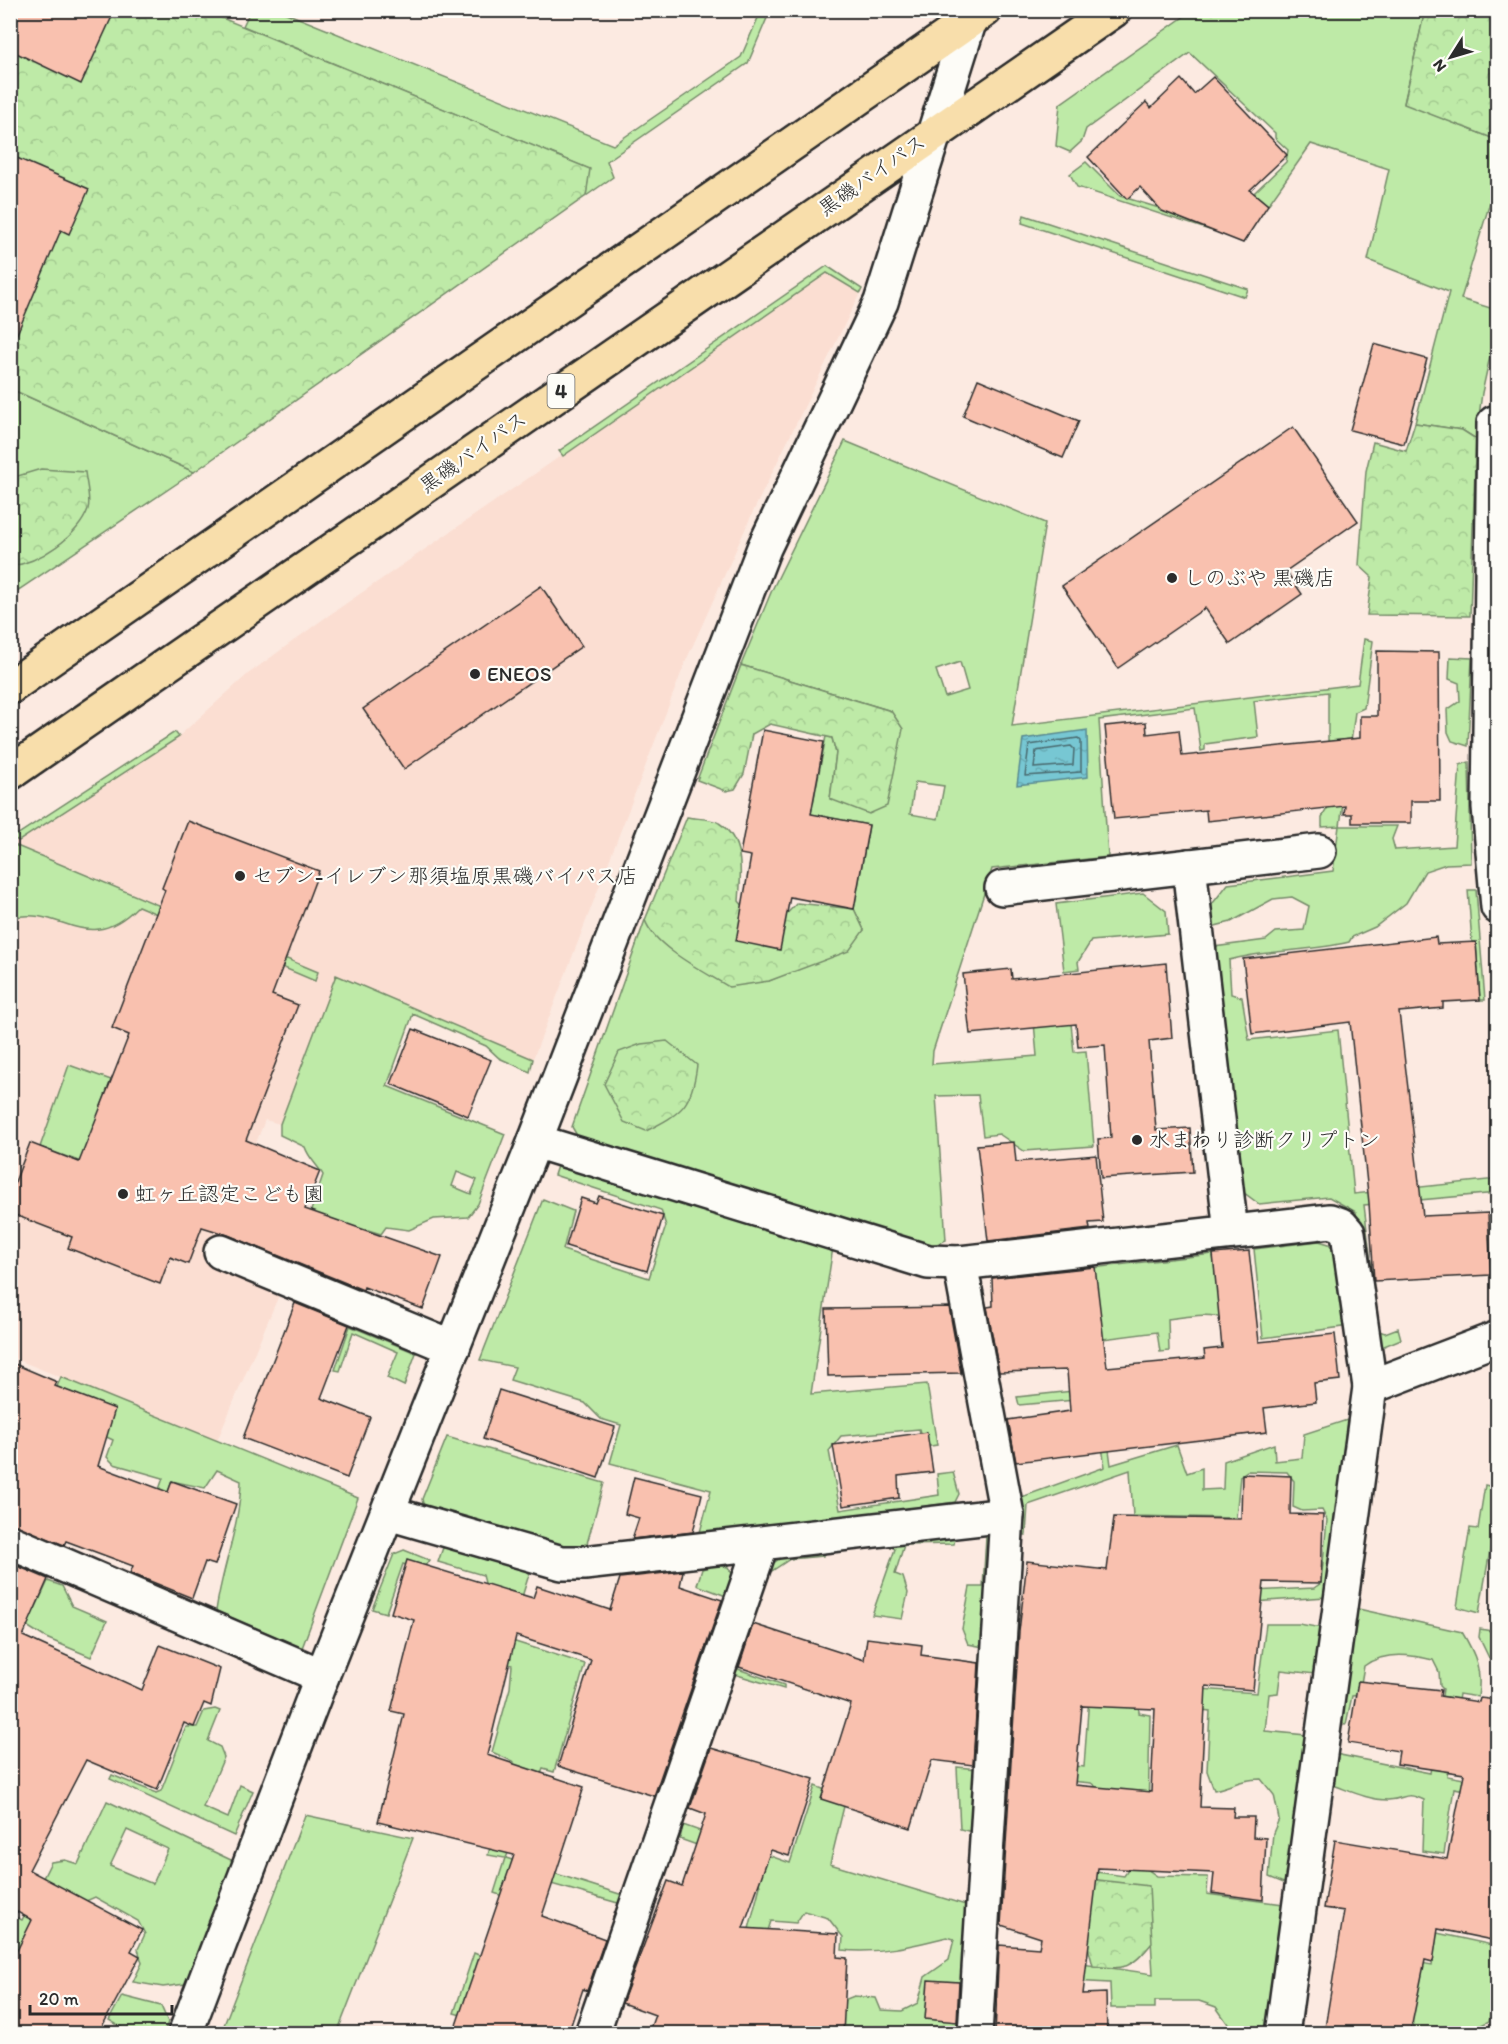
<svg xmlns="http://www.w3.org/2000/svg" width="1508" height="2044" font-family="Itim,'Klee One',sans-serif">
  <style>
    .built { fill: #fbded2 }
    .green { fill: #beeaa7; stroke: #748a69; stroke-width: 1.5; fill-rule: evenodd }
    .forest { fill: url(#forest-crowns); stroke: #748a69; stroke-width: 1.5 }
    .water { fill: url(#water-ripples); stroke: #598990; stroke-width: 1.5 }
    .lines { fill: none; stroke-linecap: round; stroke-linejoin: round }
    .shore { stroke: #49696e; stroke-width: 1.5 }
    .building { fill: #f9c1af; stroke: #2b2b2b; stroke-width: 1.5; fill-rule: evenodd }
    .street-casing { stroke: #2b2b2b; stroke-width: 38 }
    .highway-casing { stroke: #2b2b2b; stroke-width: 38 }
    .street { stroke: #fdfcf7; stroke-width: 33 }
    .highway { stroke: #f8deab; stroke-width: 33 }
    .poi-dot { fill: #2b2b2b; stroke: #fdfcf7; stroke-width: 2 }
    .labels { text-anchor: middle; stroke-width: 4.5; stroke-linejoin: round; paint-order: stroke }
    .shield { fill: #fdfcf7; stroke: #6a6a68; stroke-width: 1.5 }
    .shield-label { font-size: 20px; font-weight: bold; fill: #2b2b2b }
    .street-label { font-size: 21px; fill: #2b2b2b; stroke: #fdfcf7 }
    .poi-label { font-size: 21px; fill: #2b2b2b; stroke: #fdfcf7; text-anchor: start }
  </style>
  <defs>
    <pattern id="forest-crowns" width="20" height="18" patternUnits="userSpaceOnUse" patternTransform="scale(1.5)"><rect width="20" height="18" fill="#beeaa7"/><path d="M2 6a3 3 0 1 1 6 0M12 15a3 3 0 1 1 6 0" fill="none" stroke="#a3c990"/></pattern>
    <pattern id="water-ripples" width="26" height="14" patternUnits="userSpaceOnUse" patternTransform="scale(1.5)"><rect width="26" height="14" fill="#77c7d3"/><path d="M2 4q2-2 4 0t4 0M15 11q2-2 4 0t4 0" fill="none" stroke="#67abb5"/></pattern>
  </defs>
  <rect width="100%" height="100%" fill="#fceae1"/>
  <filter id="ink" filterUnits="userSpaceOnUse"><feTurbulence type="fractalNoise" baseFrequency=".0167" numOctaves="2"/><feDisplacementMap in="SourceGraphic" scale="12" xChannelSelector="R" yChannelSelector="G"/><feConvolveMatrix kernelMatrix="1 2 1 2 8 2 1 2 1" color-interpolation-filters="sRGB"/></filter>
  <g filter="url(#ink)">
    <!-- built -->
    <polygon class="built" points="827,273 860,293 752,514 685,663 533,1059 336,976 280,1124 265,1120 209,1263 279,1295 217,1441 11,1357 10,840 19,840 178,737 248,674 322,620"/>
    <!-- green -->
    <g class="green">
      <polygon points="1218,10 1425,11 1404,103 1497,140 1497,192 1491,199 1461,299 1497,310 1497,324 1482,393 1476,439 1462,430 1415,423 1449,292 1368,260 1389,169 1311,144 1268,205 1254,193 1286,162 1288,150 1275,138 1275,133 1190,53 1086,129 1082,141 1070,152 1056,146 1060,104 1192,11 1210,11 1213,14"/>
      <polygon points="250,11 281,11 613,145 741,57 761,11 770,11 748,63 607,161 613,177 586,196 589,169 243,26"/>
      <polygon points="1086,162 1120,196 1218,226 1212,231 1077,187 1070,174"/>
      <polygon points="1024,215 1248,289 1245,297 1022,223"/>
      <polygon points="827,266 862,289 860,293 827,273 563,456 559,451"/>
      <polygon points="11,389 194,472 11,595"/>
      <path d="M845 441 1045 523 1012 726 1358 684 1364 639 1373 641 1364 708 1355 712 1340 826H1397L1392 839 1395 850 1454 846 1460 765 1469 762 1471 863 1446 864 1425 871 1406 903 1375 927 1352 937 1349 942C1310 952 1268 949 1229 960L1231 994 1242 997 1249 1040 1338 1030 1354 1194 1497 1179V1193L1364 1205 1379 1331 1385 1333 1398 1328 1401 1339 1382 1347 1372 1339 1356 1212 1329 1197 1259 1204 1243 1192 1214 947 1266 940 1276 932 1304 930 1309 906 1292 897 1273 899 1231 922 1211 927 1209 908 1228 884 1333 871 1339 826 1322 827V817L1333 799 1328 739V692L1254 701 1258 737 1205 744V750L1201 751 1195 708 1099 720 1108 857 992 869 933 1051 932 1064 1037 1056 1031 989 1067 986 1074 1052 1086 1051 1094 1146 1024 1151 999 1134 983 1136 978 1095 936 1096 946 1240 928 1248 579 1139 572 1127 645 920 675 952 769 981 806 965 864 930 854 909 869 825 811 814 826 736 832 738 836 753 830 799 891 711 741 665 772 590ZM960 662 968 690 945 697 936 670ZM915 782 944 786 938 819 910 814Z"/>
      <polygon points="1450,657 1472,658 1468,746 1452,741 1448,732 1447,710 1460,701 1459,683 1449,679"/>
      <polygon points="175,732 179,737 19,841 12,838"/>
      <path d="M12 844 318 972 315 981 138 906C86 959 62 904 11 918Z"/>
      <polygon points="1468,890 1476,890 1485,1000 1480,1000 1476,942 1472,942"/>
      <polygon points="1143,893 1166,911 1168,934 1091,941 1078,962 1079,969 1064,971 1056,904"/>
      <path d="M336 975 533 1059 530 1072 499 1058 486 1046 413 1014 387 1086 505 1134 478 1204 468 1217 434 1219 409 1230 386 1227 381 1234 368 1230 347 1286 293 1264 323 1175C317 1164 309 1159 305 1147L280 1135V1124ZM457 1172 477 1180 471 1194 452 1186Z"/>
      <polygon points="69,1065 111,1080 101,1106 114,1111 92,1166 40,1147"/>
      <polygon points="558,1163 833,1247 811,1394 927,1384 937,1445 924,1447 919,1429 841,1436 829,1451 840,1510 939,1495 937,1474 953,1472 959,1494 955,1502 698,1540 711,1490 610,1463 621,1425 601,1419 585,1403 510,1380 515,1367 480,1360 543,1199 573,1211 563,1250 649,1278 666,1226 661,1210 554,1175"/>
      <polygon points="1319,1241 1329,1244 1338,1254 1349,1326 1263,1338 1254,1249"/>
      <path d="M1213 1254 1219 1308 1255 1304 1258 1344C1217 1312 1220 1312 1168 1319L1169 1351 1160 1352 1157 1332 1103 1339 1031 1275Z"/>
      <polygon points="350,1326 416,1353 404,1386 387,1378 398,1352 353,1332 340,1371 335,1370"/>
      <path d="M61 1377 358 1498 302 1648 216 1611C222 1567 240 1526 241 1481L217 1470 205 1488 172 1481 146 1553 138 1550 163 1478 114 1464 107 1457 113 1440 74 1422 34 1442Z"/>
      <polygon points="1101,1388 1111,1465 1177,1445 1187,1473 1202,1468 1202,1490 1223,1489 1224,1461 1274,1444 1275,1461 1302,1458 1304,1434 1347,1420 1326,1597 1165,1608 1164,1595 1314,1588 1321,1583 1327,1520 1322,1510 1302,1511 1293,1507 1294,1481 1287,1472 1247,1471 1240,1476 1236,1518 1133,1516 1130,1470 1028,1505 1026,1535 1017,1535 1019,1498 1105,1467 1100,1433 1075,1400 1019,1405 1017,1397"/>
      <polygon points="447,1437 604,1483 586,1547 567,1551 424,1508 422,1499"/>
      <polygon points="1485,1485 1497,1488 1497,1511 1479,1613 1457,1607 1470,1528 1478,1529"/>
      <polygon points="956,1533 954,1544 904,1545 895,1574 903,1577 908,1593 902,1619 872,1615 895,1549 883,1542"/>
      <polygon points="986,1536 994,1537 984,1647 968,1644 962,1629 970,1587 983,1587"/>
      <polygon points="445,1542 532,1565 521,1600 487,1591 483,1575 438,1562"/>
      <polygon points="823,1549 823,1556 790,1559 769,1573 738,1669 784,1685 784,1689 734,1674 765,1569 788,1553"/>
      <polygon points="404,1550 429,1560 422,1570 403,1564 386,1613 372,1609 394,1554"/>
      <polygon points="715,1565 728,1567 737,1581 715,1641 711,1638 726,1596 697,1585 702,1569"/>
      <polygon points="48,1581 62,1586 72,1606 107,1621 91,1657 46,1638 22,1623 35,1609"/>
      <path d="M1354 1608 1462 1632C1476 1655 1482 1670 1478 1697L1459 1694 1447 1776 1497 1785V1796L1454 1788 1444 1854 1422 1851 1424 1800C1404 1791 1407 1799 1388 1800 1369 1800 1350 1791 1333 1785L1335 1754 1430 1773 1443 1689 1440 1686 1439 1672 1433 1660C1410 1654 1383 1651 1364 1666L1359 1695 1352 1696 1346 1724 1336 1723Z"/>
      <path d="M1266 1624H1299L1322 1628 1315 1674 1281 1670 1278 1693 1269 1694 1265 1731 1306 1735 1286 1884 1269 1877 1273 1833 1279 1819 1274 1795 1261 1779C1240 1779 1233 1786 1214 1790L1207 1771 1210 1711 1185 1708 1186 1688 1257 1693Z"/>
      <polygon points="1480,1629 1497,1632 1497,1664 1491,1662 1479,1637"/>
      <polygon points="509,1640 585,1664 554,1772 543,1769 506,1858 629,1897 625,1905 527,1877 512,1899 494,1893 505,1858 488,1855 514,1762 492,1752 510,1688 512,1665 471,1653"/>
      <polygon points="1091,1668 1137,1669 1139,1713 1150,1715 1147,1869 1157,1876 1208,1877 1207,1894 1283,1904 1265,2033 1248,2033 1246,2030 1228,2024 1216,2007 1199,2001 1155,2001 1155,2008 1111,2008 1110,1983 1071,1981 1039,1958 1153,1974 1148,1887 998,1868 999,1858 1124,1876 1131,1866 1108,1796 1091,1783 1005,1775 1006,1760 1084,1767"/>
      <polygon points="215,1709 220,1711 208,1741 220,1747 224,1757 203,1807 228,1818 240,1785 253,1791 234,1836 110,1779 112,1775 156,1793 161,1791 186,1727 197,1727 204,1711"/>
      <polygon points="957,1767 978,1769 972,1832 960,1829"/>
      <path d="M815 1786 846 1798 830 1864 969 1906 956 2033H836L839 2002 854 1996 876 1998 881 2010 902 2011 918 2003 925 1977 949 1960 954 1939 947 1937C911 1946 879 1954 842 1950L843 1937 828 1918 804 1911 796 1923 771 1921 765 1940 749 1929 760 1886 753 1865 680 1839 683 1825 790 1863Z"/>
      <path d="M107 1801 233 1861 185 1984 163 1987 133 1982 142 1963 138 1949 145 1934 138 1921 95 1897 79 1904 50 1967 11 1948V1915L22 1920 51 1862 65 1860 78 1864ZM127 1830 168 1849 153 1884 110 1866Z"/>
      <polygon points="305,1815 413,1838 337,2033 221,2033"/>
      <polygon points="1437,1933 1497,1946 1497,1971 1489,2021 1467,2033 1429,2033 1415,2030 1410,2015 1346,1950 1432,1965"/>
      <polygon points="474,1953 495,1962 475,2019 454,2013"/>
      <polygon points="122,1996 161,2006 168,2022 164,2033 131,2033 109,2020"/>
    </g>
    <!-- forest -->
    <g class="forest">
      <polygon points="1425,10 1497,11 1497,140 1404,104"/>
      <polygon points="11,11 205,11 590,169 586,196 194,472 11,389"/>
      <polygon points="1415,423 1462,430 1476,439 1470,616 1367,615 1372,577 1359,565 1366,471 1373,442 1406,451"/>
      <path d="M41 469 85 472C86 482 91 500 88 509 78 537 38 563 11 566V478Z"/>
      <polygon points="741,665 891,711 903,729 887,806 869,814 830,799 836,753 832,738 770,724 752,734 744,774 735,789 726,791 697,780"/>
      <path d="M687 817C696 819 712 818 719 823 745 840 741 874 739 901L756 921 777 924 797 903 854 909 864 930 849 951 769 981 729 987C705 972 654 947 645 920Z"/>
      <path d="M667 1041 697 1065C692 1106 682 1113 646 1131L624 1122 604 1084 619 1052 641 1044Z"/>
      <path d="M1056 1875 1149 1886 1152 1943C1131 1969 1125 1970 1093 1966L1086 1939Z"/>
    </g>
    <!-- water -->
    <polygon class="water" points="1087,730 1088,777 1017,785 1023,739"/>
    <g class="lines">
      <!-- shore -->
      <g class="shore">
        <polygon points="1078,738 1081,741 1081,772 1025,776 1029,745"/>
        <polygon points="1071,746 1074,749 1073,765 1034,768 1036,751"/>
      </g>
    </g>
    <!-- building -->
    <g class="building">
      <polygon points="10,10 115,10 81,84 10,50"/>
      <polygon points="1213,77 1287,155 1250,190 1268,205 1243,243 1162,211 1140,187 1127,199 1088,157 1146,102 1151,108 1181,79 1194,94"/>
      <polygon points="10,155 89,189 69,234 61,230 11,348"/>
      <polygon points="1374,344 1427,359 1404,444 1350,430"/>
      <polygon points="978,379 1079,421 1063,458 963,416"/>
      <polygon points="1293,427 1358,521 1286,571 1302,594 1230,644 1205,608 1118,668 1062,586"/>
      <polygon points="541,586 582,646 404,769 363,709"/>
      <polygon points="1377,651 1439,652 1440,801 1411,801 1411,823 1352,823 1352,814 1344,814 1345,806 1207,821 1206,810 1114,819 1105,726 1146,722 1147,734 1179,730 1182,756 1360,738 1360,716 1377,716"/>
      <polygon points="763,730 824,742 811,814 869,825 854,909 790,897 780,950 736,941 751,856 740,854"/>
      <polygon points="188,821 319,871 272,995 298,1005 246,1140 320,1171 305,1209 442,1257 423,1309 364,1287 363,1290 228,1235 202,1227 188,1264 170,1257 160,1284 68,1248 72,1237 10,1213 10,1195 30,1143 79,1162 129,1035 112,1028 165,890 162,888"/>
      <polygon points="1436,937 1437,944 1476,942 1480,1000 1443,1002 1443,1008 1399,1012 1423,1216 1488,1213 1491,1275 1374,1281 1369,1203 1350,1022 1252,1034 1243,959"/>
      <polygon points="1166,963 1172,1038 1149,1041 1156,1130 1190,1128 1193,1172 1101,1178 1098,1139 1111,1138 1105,1045 1078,1047 1076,1024 970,1034 963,974 1011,969 1012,979"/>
      <polygon points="413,1029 491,1060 468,1116 391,1084"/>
      <polygon points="1014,1142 1016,1162 1096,1155 1103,1222 1089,1223 1090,1229 988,1241 977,1145"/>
      <polygon points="599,1196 663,1216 647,1271 566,1246 581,1198 596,1203"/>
      <polygon points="1249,1251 1259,1342 1335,1334 1340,1380 1314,1383 1316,1402 1264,1408 1267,1432 1016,1462 1008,1420 1070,1411 1067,1370 999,1372 987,1307 993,1306 992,1278 1095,1267 1107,1367 1205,1358 1204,1350 1222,1348 1213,1254"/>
      <polygon points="295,1303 349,1325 321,1398 370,1417 347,1478 243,1438"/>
      <polygon points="949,1307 961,1373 828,1376 826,1309"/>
      <polygon points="10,1362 57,1382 55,1386 115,1409 98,1466 168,1492 172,1481 236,1504 215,1565 205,1562 192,1598 130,1573 133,1566 66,1541 64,1545 10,1524"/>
      <polygon points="499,1390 615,1427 598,1478 483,1439"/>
      <polygon points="927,1432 933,1472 898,1476 899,1498 843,1506 833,1445"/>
      <path d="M1242 1474 1291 1476 1290 1514 1323 1515 1321 1583 1264 1582 1253 1690 1206 1686 1200 1807 1234 1808 1233 1817H1254L1253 1837 1266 1838 1263 1900 1212 1893 1214 1873 1098 1868 1083 1994 1106 1993 1107 2034H995L999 1945 1039 1948 1041 1938 1001 1925 1019 1632 1027 1561 1107 1570 1114 1517 1241 1519ZM1082 1706 1155 1709 1151 1792 1075 1785Z"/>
      <polygon points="634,1477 702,1494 693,1532 632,1539 639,1518 625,1514"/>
      <polygon points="407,1560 533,1598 537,1586 610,1610 620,1578 683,1571 680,1586 722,1600 654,1796 558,1766 591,1660 516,1636 487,1755 584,1787 542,1916 605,1939 587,1991 583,1989 568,2034 453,2034 514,1855 378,1822 404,1714 391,1711 414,1620 391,1613"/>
      <polygon points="10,1563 48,1579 23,1636 142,1690 160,1645 220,1669 211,1706 204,1703 194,1727 184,1723 157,1790 86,1760 29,1870 142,1930 131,1951 140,1956 98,2034 10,2034 10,1965 32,1920 10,1908"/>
      <polygon points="753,1624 864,1660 867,1638 922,1645 921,1655 979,1663 973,1765 932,1760 911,1828 821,1799 851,1704 739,1667"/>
      <polygon points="1358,1681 1441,1690 1440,1696 1479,1702 1480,1698 1497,1700 1497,1941 1438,1929 1433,1962 1425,1960 1410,2034 1324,2034 1344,1911 1324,1908 1335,1840 1447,1859 1464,1774 1397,1764 1399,1751 1348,1743"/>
      <polygon points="711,1748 814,1779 789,1856 771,1850 743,1928 838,1934 837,1957 847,1958 843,2034 648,2034 655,2015 622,2003 668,1881 682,1886 706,1814 690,1808"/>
      <polygon points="928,1980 959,1982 957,2022 925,2019"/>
    </g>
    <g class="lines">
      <defs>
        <g id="street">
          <polyline points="1494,423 1489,807 1498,907"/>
          <polyline points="1189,866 1231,1232"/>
          <polyline points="1002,888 1319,851"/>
          <polyline points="535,1141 928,1262 960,1263"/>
          <polyline points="221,1252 453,1348"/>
          <polyline points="1370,1387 1498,1338"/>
          <polyline points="388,1513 562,1563 584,1563 1007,1515"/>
          <polyline points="10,1542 322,1676"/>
          <polyline points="185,2034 322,1676 535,1141 764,548 881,302 973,10"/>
          <polyline points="592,2034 761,1545"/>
          <polyline points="975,2034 1007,1515 960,1263 1330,1221 1341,1225 1348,1233 1370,1387 1282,2034"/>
        </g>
        <g id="highway">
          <polyline points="10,687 985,10"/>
          <polyline points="10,773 1114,10"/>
        </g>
      </defs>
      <!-- street casing -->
      <use href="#street" class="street-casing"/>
      <!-- highway casing -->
      <use href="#highway" class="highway-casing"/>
      <!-- street -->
      <use href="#street" class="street"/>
      <!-- highway -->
      <use href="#highway" class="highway"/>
    </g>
  </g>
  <!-- markers -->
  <g class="poi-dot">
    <circle cx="1172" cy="578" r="6"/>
    <circle cx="475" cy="674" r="6"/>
    <circle cx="240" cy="876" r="6"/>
    <circle cx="1137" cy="1140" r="6"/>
    <circle cx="123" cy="1194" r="6"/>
  </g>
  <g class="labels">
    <!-- shield labels -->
    <rect class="shield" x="547.5" y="374" width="27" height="34" rx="4.5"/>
    <g class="shield-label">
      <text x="561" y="398">4</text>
    </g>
    <!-- street labels -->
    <g class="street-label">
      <text transform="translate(872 175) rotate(-35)" y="7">黒磯バイパス</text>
      <text transform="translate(473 452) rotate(-35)" y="7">黒磯バイパス</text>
    </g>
    <!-- poi labels -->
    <g class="poi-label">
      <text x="1184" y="585">しのぶや 黒磯店</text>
      <text x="487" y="681">ENEOS</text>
      <text x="252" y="883">セブン-イレブン那須塩原黒磯バイパス店</text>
      <text x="1149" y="1147">水まわり診断クリプトン</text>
      <text x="135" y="1201">虹ヶ丘認定こども園</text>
    </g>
  </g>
  <!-- margin -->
  <rect width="1508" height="2044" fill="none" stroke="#fdfcf7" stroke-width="36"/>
  <rect x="18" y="18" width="1472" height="2008" fill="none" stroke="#2b2b2b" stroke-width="2" filter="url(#ink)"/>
  <!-- north arrow -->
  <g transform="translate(1451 57) rotate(233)" stroke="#fdfcf7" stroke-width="4.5" paint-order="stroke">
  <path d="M0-4.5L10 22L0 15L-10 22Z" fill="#2b2b2b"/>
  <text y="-9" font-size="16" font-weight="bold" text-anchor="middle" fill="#2b2b2b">N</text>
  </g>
  <!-- scale -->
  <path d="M30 2005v9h142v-9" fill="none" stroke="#2b2b2b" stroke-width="3"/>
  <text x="39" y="2005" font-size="18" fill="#2b2b2b" stroke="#fdfcf7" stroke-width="4.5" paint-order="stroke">20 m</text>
</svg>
